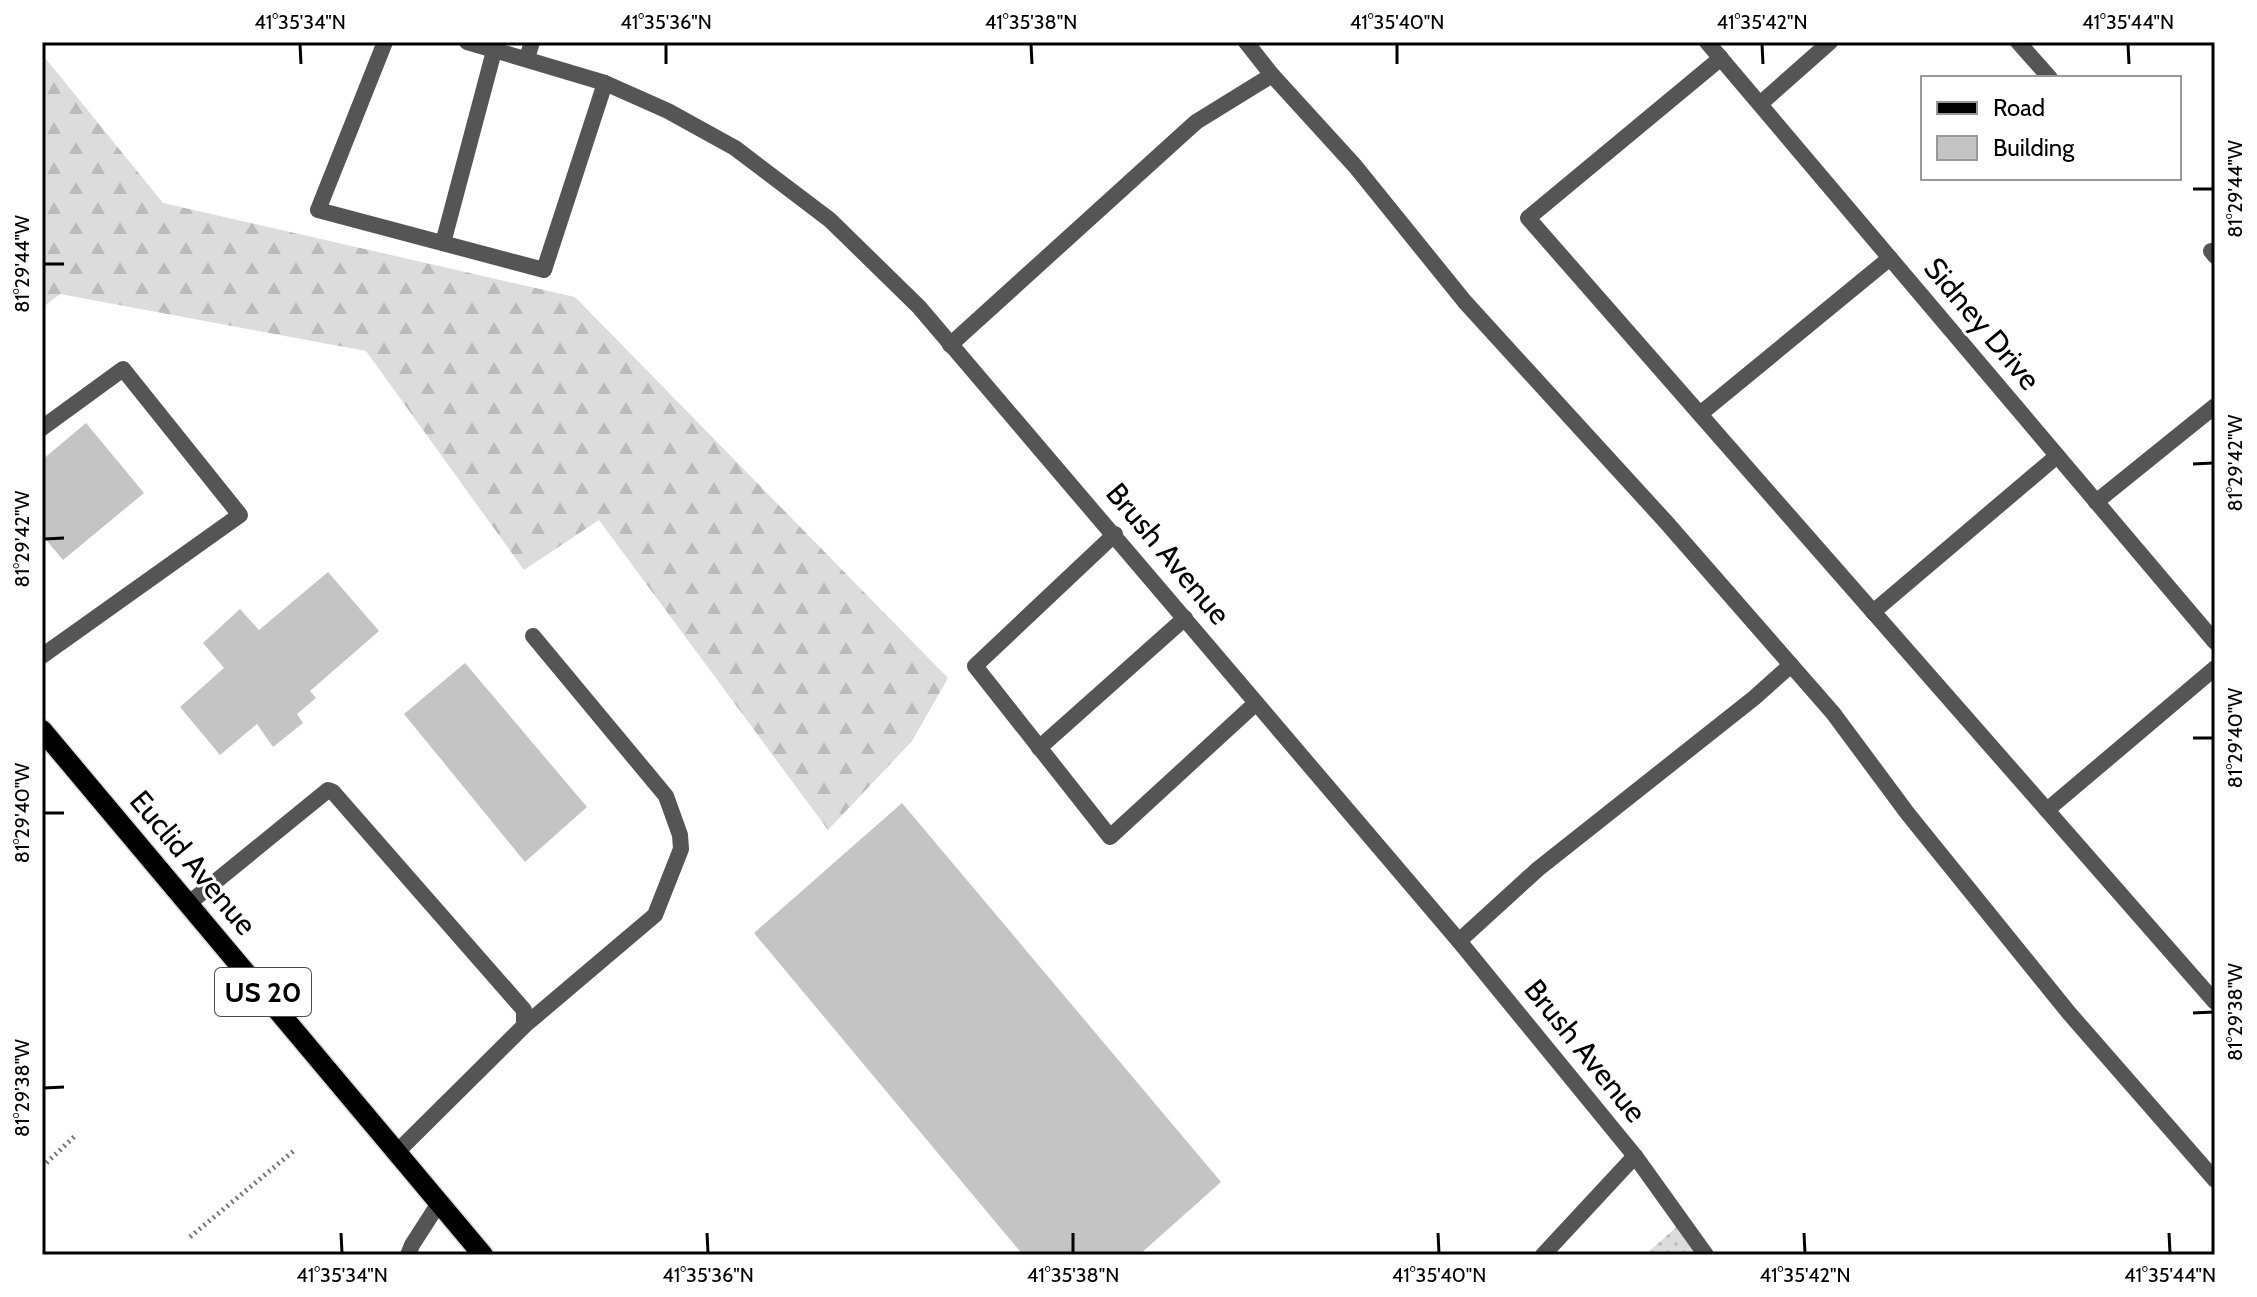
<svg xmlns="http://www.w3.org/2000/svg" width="2257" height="1297" font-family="Cabin,sans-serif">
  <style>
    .grass { fill: url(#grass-dots) }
    .forest { fill: url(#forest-firs) }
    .building { fill: #c4c4c4 }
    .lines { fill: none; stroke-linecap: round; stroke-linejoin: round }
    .primary-casing { stroke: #dbdbdb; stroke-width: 23 }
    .path { stroke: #777; stroke-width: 5; stroke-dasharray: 2 4; stroke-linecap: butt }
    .service { stroke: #555; stroke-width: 16 }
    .minor { stroke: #555; stroke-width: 16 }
    .primary { stroke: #000; stroke-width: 20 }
    .ticks { fill: none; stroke: #000; stroke-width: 3 }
    .labels { text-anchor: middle; stroke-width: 6; stroke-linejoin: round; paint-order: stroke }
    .shield { fill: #fff; stroke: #4c4c4c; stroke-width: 2 }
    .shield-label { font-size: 28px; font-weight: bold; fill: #000 }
    .street-label { font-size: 30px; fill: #000; stroke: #fff }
    .neatline { fill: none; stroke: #000; stroke-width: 3 }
    .ticks-label { font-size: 20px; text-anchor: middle; fill: #000 }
  </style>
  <defs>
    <pattern id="grass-dots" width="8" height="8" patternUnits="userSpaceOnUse" patternTransform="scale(2)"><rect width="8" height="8" fill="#dcdcdc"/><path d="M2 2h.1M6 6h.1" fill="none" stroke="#bbb" stroke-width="1.8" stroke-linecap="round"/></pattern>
    <pattern id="forest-firs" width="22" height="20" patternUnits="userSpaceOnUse" patternTransform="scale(2)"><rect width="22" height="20" fill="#dcdcdc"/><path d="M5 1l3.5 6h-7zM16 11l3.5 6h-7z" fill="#bbb"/></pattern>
  </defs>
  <rect width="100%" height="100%" fill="#fff"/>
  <!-- grass -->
  <polygon class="grass" points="1682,1222 1706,1255 1645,1255"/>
  <!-- forest -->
  <polygon class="forest" points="42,54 163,203 575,297 948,678 912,741 828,830 599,520 524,570 366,351 60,294 42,308"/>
  <!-- building -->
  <g class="building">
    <polygon points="86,423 144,493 63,560 42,535 42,460"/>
    <polygon points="328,572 379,631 310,691 316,698 297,714 303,723 273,747 257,724 220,755 180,707 224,668 203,643 240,609 259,630"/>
    <polygon points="465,663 587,807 525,862 404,714"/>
    <polygon points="902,803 1221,1182 1139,1255 1023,1255 754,933"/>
  </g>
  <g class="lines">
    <defs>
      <polyline id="primary" points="42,730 483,1255"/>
    </defs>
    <!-- primary casing -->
    <use href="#primary" class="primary-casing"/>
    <!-- path -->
    <g class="path">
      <polyline points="42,1167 75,1136"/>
      <polyline points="190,1237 296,1149"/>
    </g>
    <!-- service -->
    <g class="service">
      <polyline points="385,42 318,210 544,270 605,83"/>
      <polyline points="2018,42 2050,78"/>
      <polyline points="527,58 532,42"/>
      <polyline points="1721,58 1528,218 2215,1002"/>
      <polyline points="1272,75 1355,166 1465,302 1666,522 1833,713 1908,814 2069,1013 2215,1180"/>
      <polyline points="1760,104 1830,42"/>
      <polyline points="443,243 494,51"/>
      <polyline points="2211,251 2215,256"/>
      <polyline points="950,345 1196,122 1272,75 1246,42"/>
      <polyline points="1700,414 1890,258"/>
      <polyline points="42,428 123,369 240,515 42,656"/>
      <polyline points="2096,502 2215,406"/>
      <polyline points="1115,534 975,666 1110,837 1256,703"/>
      <polyline points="1873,612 2057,456"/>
      <polyline points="1039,748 1185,618"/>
      <polyline points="2047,810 2215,668"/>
      <polyline points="188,904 328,790 333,792 524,1010 524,1026 397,1152"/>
      <polyline points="1459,941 1538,869 1754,698 1791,665"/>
      <polyline points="524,1026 655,915 681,849 680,835 666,796 533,636"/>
      <polyline points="408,1255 412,1245 439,1203"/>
      <polyline points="1543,1255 1635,1156"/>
    </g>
    <!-- minor -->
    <g class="minor">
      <polyline points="467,42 605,83 668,111 735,148 830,220 919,307 1459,941 1635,1156 1706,1255"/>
      <polyline points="1707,42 2215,642"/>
    </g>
    <!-- primary -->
    <use href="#primary" class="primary"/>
  </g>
  <!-- ticks -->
  <path class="ticks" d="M300 44 301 64M666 44V64M1031 44 1032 64M1397 44V64M1762 44 1763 64M2128 44 2129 64M2193 189H2213M44 264H64M2193 464 2213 463M44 539 64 538M2193 738H2213M44 813H64M2193 1013 2213 1012M44 1088 64 1087M341 1233 342 1253M707 1233 708 1253M1073 1233V1253M1438 1233 1439 1253M1804 1233 1805 1253M2169 1233 2170 1253"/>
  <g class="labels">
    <!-- shield labels -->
    <rect class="shield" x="215" y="968" width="96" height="48" rx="6"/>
    <g class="shield-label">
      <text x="263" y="1002">US 20</text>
    </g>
    <!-- street labels -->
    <g class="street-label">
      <text transform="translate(1982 324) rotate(50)" y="10">Sidney Drive</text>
      <text transform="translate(1168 554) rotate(50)" y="10">Brush Avenue</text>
      <text transform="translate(193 863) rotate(50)" y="10">Euclid Avenue</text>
      <text transform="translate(1585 1051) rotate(51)" y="10">Brush Avenue</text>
    </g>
  </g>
  <!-- border -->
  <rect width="2257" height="1297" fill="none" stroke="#ffffff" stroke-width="88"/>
  <!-- legend -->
  <rect x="1921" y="76" width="260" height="104" fill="#ffffff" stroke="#999999" stroke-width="2"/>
  <rect x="1937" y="102" width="40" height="12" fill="#000000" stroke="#999999" stroke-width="2"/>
  <text x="1993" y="116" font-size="24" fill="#000000">Road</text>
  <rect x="1937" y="136" width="40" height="24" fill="#c4c4c4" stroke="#999999" stroke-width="2"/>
  <text x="1993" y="156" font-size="24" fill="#000000">Building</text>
  <rect x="44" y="44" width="2169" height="1209" class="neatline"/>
  <g class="ticks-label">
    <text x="300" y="29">41°35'34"N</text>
    <text x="666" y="29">41°35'36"N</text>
    <text x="1031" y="29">41°35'38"N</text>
    <text x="1397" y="29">41°35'40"N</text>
    <text x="1762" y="29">41°35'42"N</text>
    <text x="2128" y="29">41°35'44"N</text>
    <text transform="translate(2235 189) rotate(-90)" y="7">81°29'44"W</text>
    <text transform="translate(22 264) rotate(-90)" y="7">81°29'44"W</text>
    <text transform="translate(2235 463) rotate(-90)" y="7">81°29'42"W</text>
    <text transform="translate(22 539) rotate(-90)" y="7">81°29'42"W</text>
    <text transform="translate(2235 738) rotate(-90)" y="7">81°29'40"W</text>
    <text transform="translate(22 813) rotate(-90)" y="7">81°29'40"W</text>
    <text transform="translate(2235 1012) rotate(-90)" y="7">81°29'38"W</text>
    <text transform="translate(22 1088) rotate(-90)" y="7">81°29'38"W</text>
    <text x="342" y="1282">41°35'34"N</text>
    <text x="708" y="1282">41°35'36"N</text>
    <text x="1073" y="1282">41°35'38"N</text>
    <text x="1439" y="1282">41°35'40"N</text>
    <text x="1805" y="1282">41°35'42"N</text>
    <text x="2170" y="1282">41°35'44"N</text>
  </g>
</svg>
